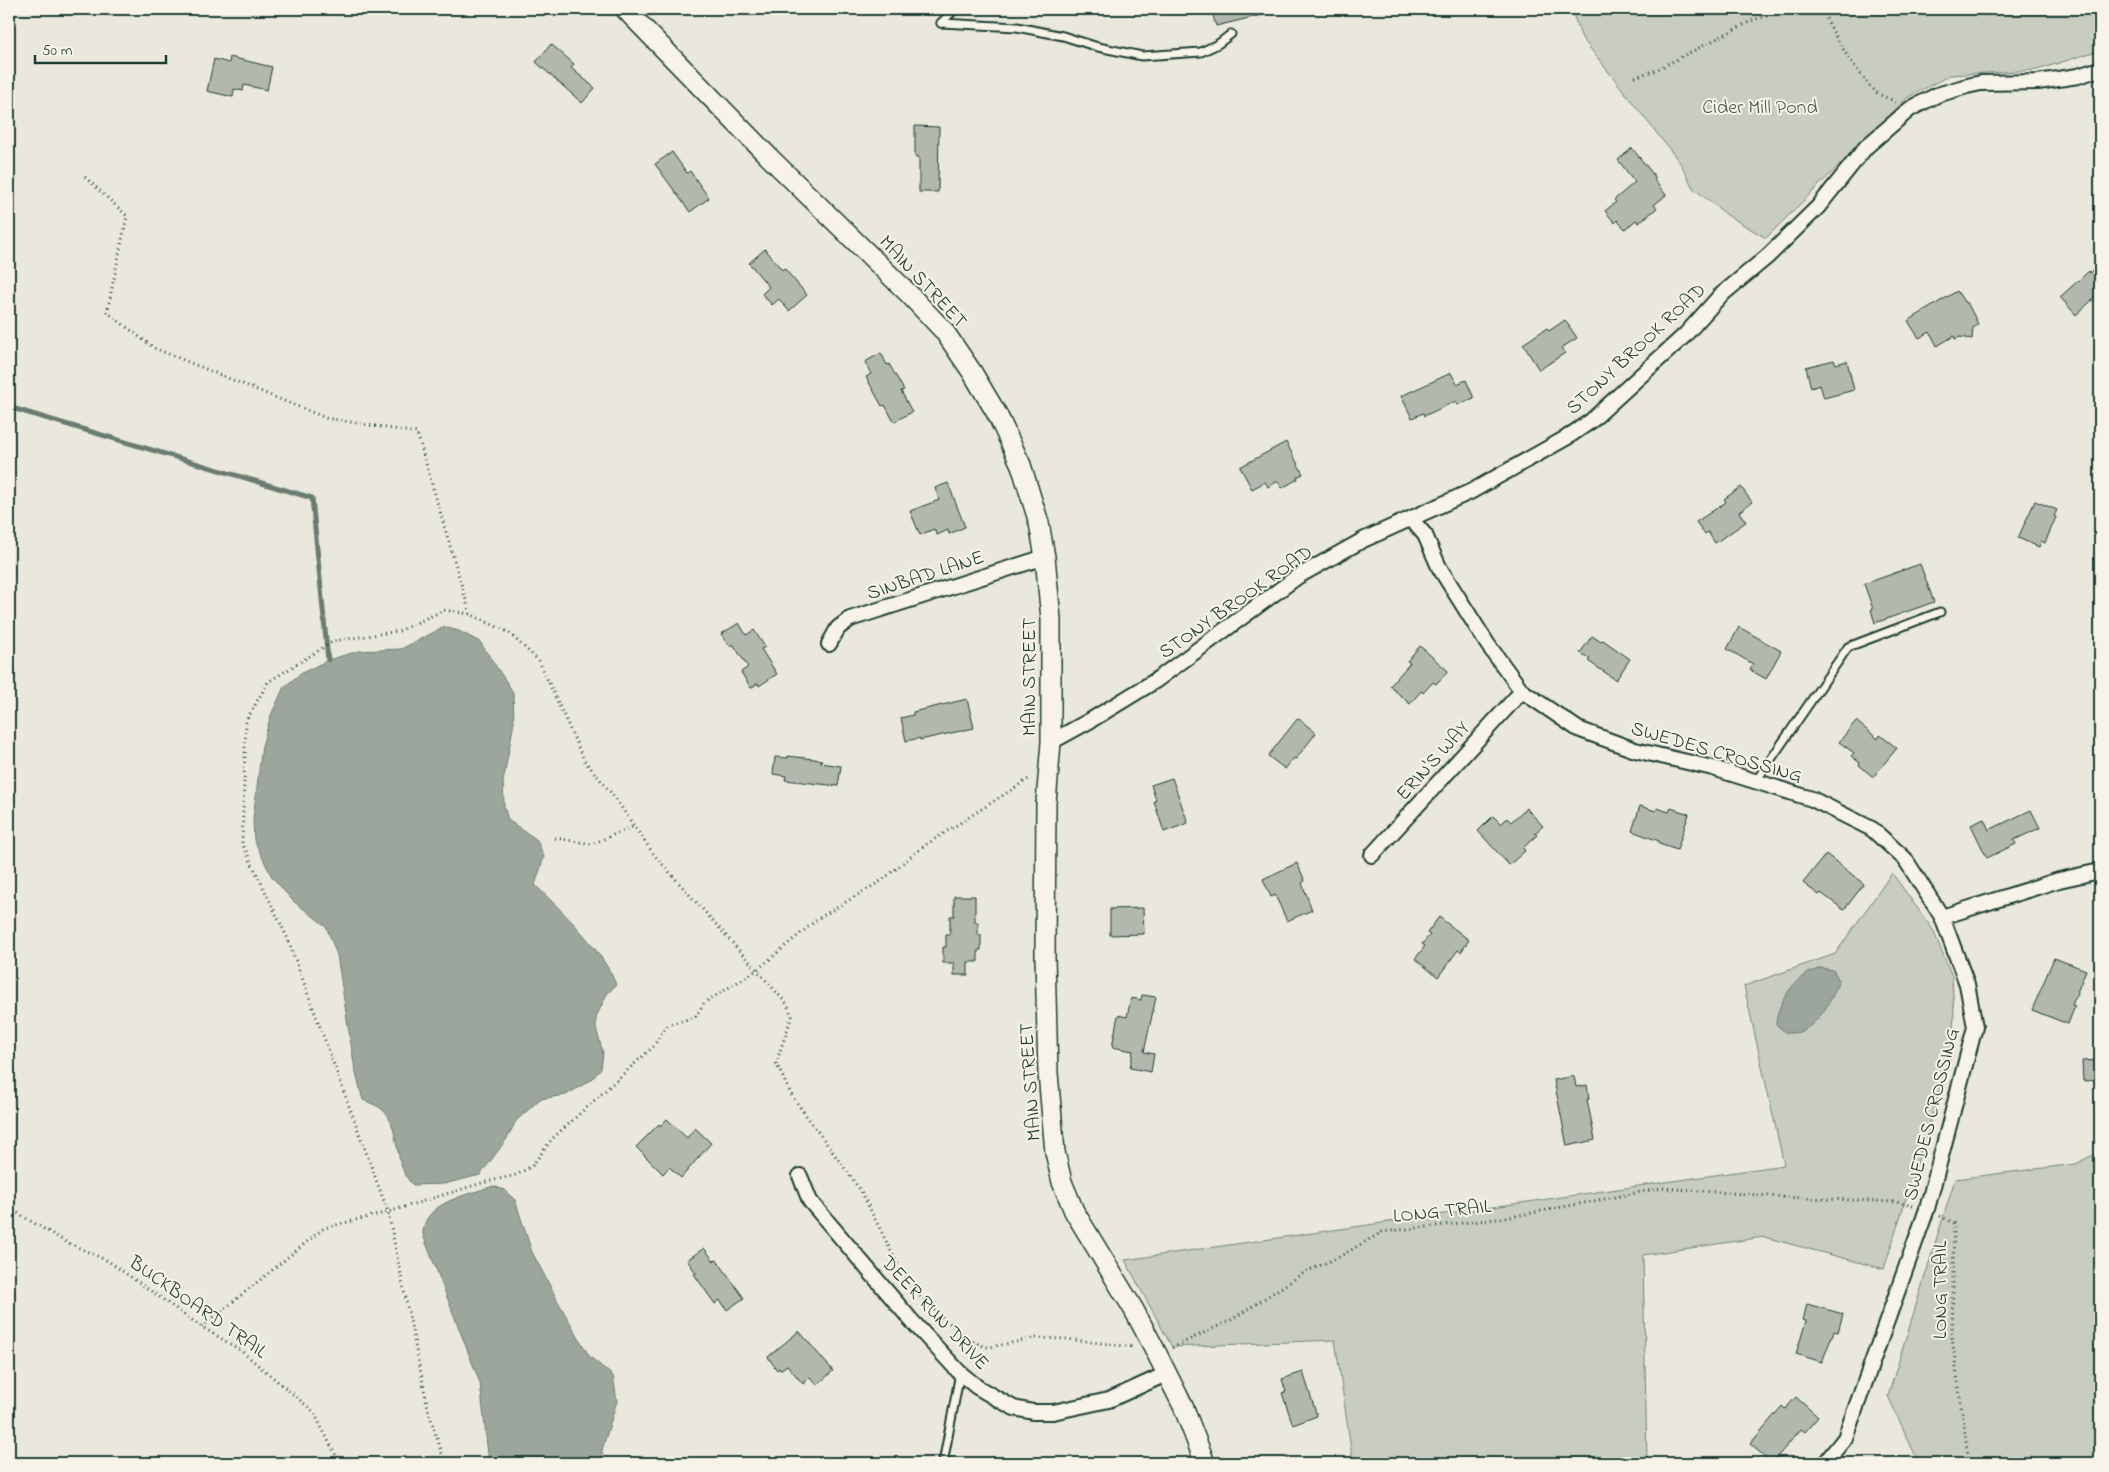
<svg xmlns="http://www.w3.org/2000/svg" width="2109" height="1472" font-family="'Indie Flower',sans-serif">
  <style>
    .green { fill: #c8ccc1; stroke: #74847a }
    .water { fill: #9ca69c; stroke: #6a7c72 }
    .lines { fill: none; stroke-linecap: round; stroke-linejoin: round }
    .stream { stroke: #6a7c72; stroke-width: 5 }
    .building { fill: #b2b8ae; stroke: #1f3d34 }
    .lane-casing { stroke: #1f3d34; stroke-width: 11 }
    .street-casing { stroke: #1f3d34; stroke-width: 18 }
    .secondary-casing { stroke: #1f3d34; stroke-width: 22 }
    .path { stroke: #1f3d34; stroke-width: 3; stroke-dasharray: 1 4; stroke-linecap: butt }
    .lane { stroke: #f7f3e8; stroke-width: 7 }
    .street { stroke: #f7f3e8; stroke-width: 14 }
    .secondary { stroke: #f7f3e8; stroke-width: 19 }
    .labels { text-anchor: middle; stroke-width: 4; stroke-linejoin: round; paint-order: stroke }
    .park-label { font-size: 20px; fill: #415a50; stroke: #f7f3e8 }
    .street-label { font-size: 20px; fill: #1f3d34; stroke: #f7f3e8 }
  </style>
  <rect width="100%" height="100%" fill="#eae8dd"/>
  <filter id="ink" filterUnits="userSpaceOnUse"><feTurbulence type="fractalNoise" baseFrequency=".02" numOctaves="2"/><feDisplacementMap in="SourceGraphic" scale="10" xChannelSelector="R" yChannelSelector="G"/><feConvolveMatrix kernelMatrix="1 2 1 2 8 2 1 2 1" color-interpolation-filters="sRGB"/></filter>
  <g filter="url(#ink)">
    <!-- green -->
    <g class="green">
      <polygon points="1571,9 2100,9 2100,50 2037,70 1950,75 1907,98 1766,238 1727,215 1693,188 1681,164 1582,38"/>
      <polygon points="1892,873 1933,930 1952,976 1954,1016 1951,1055 1884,1269 1764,1237 1643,1255 1647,1463 1353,1463 1335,1340 1172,1347 1125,1260 1784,1165 1744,986 1835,954"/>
      <polygon points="2100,1151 2100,1463 1919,1463 1888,1396 1955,1179 2076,1164"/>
    </g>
    <!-- water -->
    <g class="water">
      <path d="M444 627 459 631 480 642 513 692 514 722 503 782 504 806 508 820 537 840 544 857 535 885C561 910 604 951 616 985L607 994 596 1017V1028L603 1053 601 1069 591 1080 566 1095 540 1099 516 1121 506 1140 480 1175 444 1184 413 1185C393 1167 401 1130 384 1111 379 1106 370 1103 363 1100L355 1070 337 955 326 926 293 901 272 877 254 840 253 819 262 746 271 715 284 687 300 674 328 660 359 651 401 649Z"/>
      <path d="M1820 968 1833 970 1839 980C1832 1000 1821 1021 1802 1031 1798 1033 1791 1033 1786 1033L1776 1024C1777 1007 1788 988 1802 977 1807 973 1814 971 1820 968Z"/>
      <path d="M493 1186 504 1190 515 1200 532 1252 561 1307 589 1356 613 1376 617 1401 602 1450 603 1463H489L480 1383 423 1235C422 1202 468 1195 493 1186Z"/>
    </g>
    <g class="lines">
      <!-- stream -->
      <polyline class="stream" points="9,387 12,408 312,498 328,660"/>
    </g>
    <!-- building -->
    <g class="building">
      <polygon points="1211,9 1265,9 1266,14 1216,26"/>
      <polygon points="551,44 574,64 571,68 595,88 582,103 536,62"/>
      <polygon points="230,57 272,67 267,90 244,85 243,91 234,89 233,97 207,91 214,59 229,63"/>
      <polygon points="915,126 939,127 938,192 919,192 919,157 915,157"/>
      <polygon points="1632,148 1656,178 1654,180 1666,195 1654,205 1657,208 1639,223 1636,220 1625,229 1617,220 1615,223 1605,211 1616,202 1614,200 1635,182 1618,160"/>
      <polygon points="672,152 687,173 690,171 709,198 690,212 655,164"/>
      <polygon points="765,249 782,270 784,268 807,295 789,311 779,299 772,305 762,294 769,287 749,263"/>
      <polygon points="2100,264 2100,293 2076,315 2060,297 2089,271 2090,273"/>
      <polygon points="1957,291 1965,303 1967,302 1978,324 1973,328 1972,339 1960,337 1955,339 1954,336 1937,346 1930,332 1919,338 1908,321"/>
      <polygon points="1565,320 1577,338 1561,348 1565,353 1539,370 1523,344 1547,328 1549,331"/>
      <polygon points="881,353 887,365 889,364 904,390 901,391 912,412 894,422 885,405 882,406 866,377 871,374 865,362"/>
      <polygon points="1834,360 1836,364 1847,361 1854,390 1824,398 1820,385 1811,388 1806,367"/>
      <polygon points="1451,373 1457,384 1466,380 1474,398 1457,405 1456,401 1424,416 1423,413 1412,418 1401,396"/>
      <polygon points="1286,442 1303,474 1297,477 1298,479 1282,488 1278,481 1268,487 1265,482 1252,489 1240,467"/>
      <polygon points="948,483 965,527 949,534 948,530 937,535 934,529 920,535 910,511 939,500 935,488"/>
      <polygon points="1741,487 1752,502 1739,512 1746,522 1715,543 1708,532 1705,534 1696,522 1726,502 1724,499"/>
      <polygon points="2035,501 2057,510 2054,516 2056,517 2045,543 2041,541 2039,547 2018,538"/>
      <polygon points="1920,564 1934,602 1875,623 1871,610 1873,609 1864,584"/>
      <polygon points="739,623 746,635 754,630 765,647 761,649 777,674 759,686 758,683 751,688 741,672 748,667 733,644 730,646 721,634"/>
      <polygon points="1739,627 1781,651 1766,679 1750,670 1753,664 1727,649"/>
      <polygon points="1592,636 1601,642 1603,640 1630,659 1616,680 1588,661 1590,659 1580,653"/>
      <polygon points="1420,646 1448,671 1436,684 1433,682 1423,693 1421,691 1410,704 1390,686 1410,663 1407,661"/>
      <polygon points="967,699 974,728 920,740 920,738 906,741 901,718 913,715 913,712"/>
      <polygon points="1298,718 1316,733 1296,759 1294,758 1285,769 1268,756"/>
      <polygon points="1856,721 1878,739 1880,735 1897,748 1873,777 1859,765 1860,763 1851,756 1854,753 1839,742"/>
      <polygon points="788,756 822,760 821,763 841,766 838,786 785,780 786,776 773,774 775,757 788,758"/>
      <polygon points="1172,778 1188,823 1164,832 1154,801 1156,800 1151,785"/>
      <polygon points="1640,806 1656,811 1657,808 1669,812 1671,808 1689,814 1677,850 1659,844 1659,841 1632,831"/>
      <polygon points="1526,808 1543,826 1535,833 1537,835 1523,848 1525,851 1509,865 1478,831 1493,816 1501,824 1507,818 1511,822"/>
      <polygon points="2031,810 2040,828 2014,840 2016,844 1987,858 1971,825 1984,819 1989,830"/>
      <polygon points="1826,854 1864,884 1844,910 1821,893 1819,895 1803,883"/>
      <polygon points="1297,863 1305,881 1302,883 1312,910 1287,921 1275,895 1271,897 1263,879"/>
      <polygon points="954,896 975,896 975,922 978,922 978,935 981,935 981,950 978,950 978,962 968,962 968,975 954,975 954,963 943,963 943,947 946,947 946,935 950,935 950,916 954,916"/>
      <polygon points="1143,908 1144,934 1110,935 1110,909"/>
      <polygon points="1439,917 1469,940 1461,952 1458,950 1438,977 1415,959 1425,946 1422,944 1430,935 1427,933"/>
      <polygon points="2054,958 2086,970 2072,1005 2075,1006 2068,1024 2032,1010"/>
      <polygon points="1142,995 1156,997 1144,1052 1154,1054 1151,1072 1130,1068 1133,1051 1112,1047 1118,1015 1127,1017 1131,998 1141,1000"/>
      <polygon points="2100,1060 2100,1080 2083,1081 2082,1061"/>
      <polygon points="1574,1076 1576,1087 1587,1085 1589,1099 1587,1099 1595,1140 1567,1146 1554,1080"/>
      <polygon points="667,1119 687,1138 695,1128 711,1143 681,1178 669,1167 663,1174 636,1147 659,1124 660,1126"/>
      <polygon points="704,1248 714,1261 717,1260 744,1298 727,1310 720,1300 715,1304 694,1274 696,1273 687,1260"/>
      <polygon points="1807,1304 1843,1314 1838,1332 1834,1331 1822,1362 1796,1354 1806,1321 1803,1320"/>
      <polygon points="799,1331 833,1371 817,1385 810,1377 803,1384 787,1365 780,1370 779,1368 777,1370 768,1357"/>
      <polygon points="1303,1372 1317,1416 1293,1425 1282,1393 1286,1392 1282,1379"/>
      <polygon points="1796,1397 1818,1417 1805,1432 1801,1429 1772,1463 1750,1444 1782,1406 1785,1409"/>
    </g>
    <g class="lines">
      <defs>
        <g id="lane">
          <polyline points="941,23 1017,27 1063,36 1098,47 1142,56 1201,52 1218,44 1231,34"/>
          <polyline points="941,23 955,9"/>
          <polyline points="1756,781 1848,647 1940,612"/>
          <polyline points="943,1463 960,1373"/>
        </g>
        <g id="street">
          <polyline points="1411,519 1425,535 1439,567 1488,645 1522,691 1578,729 1635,750 1713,768 1812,799 1872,829 1905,859 1942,917 1967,984 1975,1027 1927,1209 1845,1438 1825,1463"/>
          <polyline points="829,644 838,628 850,619 1045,557"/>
          <polyline points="1051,742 1091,720 1155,681 1297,577 1363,540 1472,491 1566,438 1591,421 1685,335 1720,296 1768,256 1818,207 1866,147 1910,109 1937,95 1967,86 1981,83 2038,82 2078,76 2100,69"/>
          <polyline points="1372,855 1522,691"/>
          <polyline points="1942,917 2059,880 2100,871"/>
          <polyline points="800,1176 810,1201 911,1320 960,1373 977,1387 996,1398 1014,1408 1033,1412 1053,1412 1109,1400 1166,1374"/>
        </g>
        <polyline id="secondary" points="625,9 768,156 908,293 944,331 972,372 997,414 1021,465 1039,523 1045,557 1051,619 1051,742 1046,803 1045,956 1048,1073 1055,1152 1062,1182 1074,1211 1134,1310 1153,1346 1183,1406 1205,1463"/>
      </defs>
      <!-- lane casing -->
      <use href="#lane" class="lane-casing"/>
      <!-- street casing -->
      <use href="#street" class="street-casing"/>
      <!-- secondary casing -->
      <use href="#secondary" class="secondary-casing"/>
      <!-- path -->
      <g class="path">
        <path d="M1823 9C1829 30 1859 76 1876 92 1881 96 1890 99 1896 102"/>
        <polyline points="1635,77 1656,70 1753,20 1789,9"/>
        <polyline points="85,177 127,216 107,312 154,348 326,418 417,433 470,614"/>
        <polyline points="555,838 592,844 634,826"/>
        <polyline points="9,1208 64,1241 108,1261 202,1327 240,1350 313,1411 340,1463"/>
        <polyline points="1940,1216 1954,1223 1952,1338 1969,1463"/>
        <path d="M202 1327 324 1228 388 1212 482 1183 516 1175 532 1166 552 1139 654 1046C670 1016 669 1027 696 1016L704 1003 757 970 819 918 881 881 924 846 1030 778"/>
        <polyline points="1172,1348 1231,1320 1307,1271 1339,1257 1382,1232 1505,1218 1662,1188 1784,1197 1896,1202 1913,1206"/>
        <polyline points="445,1463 429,1413 388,1212 287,937 242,843 246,721 268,682 334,641 399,631 444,610 470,614 508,632 539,661 584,760 612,794 655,856 787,1004 792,1016 776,1063 792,1096 861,1191 907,1283 936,1312 970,1340 985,1347 991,1347 1035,1338 1066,1339 1134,1347"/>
      </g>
      <!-- lane -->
      <use href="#lane" class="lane"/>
      <!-- street -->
      <use href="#street" class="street"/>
      <!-- secondary -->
      <use href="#secondary" class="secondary"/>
    </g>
  </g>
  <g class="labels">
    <!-- park labels -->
    <g class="park-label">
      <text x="1760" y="113">Cider Mill Pond</text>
    </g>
    <!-- street labels -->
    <g class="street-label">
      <text transform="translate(924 281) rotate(47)" y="7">MAIN STREET</text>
      <text transform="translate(1635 348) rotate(-43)" y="7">STONY BROOK ROAD</text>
      <text transform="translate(925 574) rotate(-18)" y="7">SINBAD LANE</text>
      <text transform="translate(1235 601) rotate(-35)" y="7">STONY BROOK ROAD</text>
      <text transform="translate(1028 677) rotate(-90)" y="7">MAIN STREET</text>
      <text transform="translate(1717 751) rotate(16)" y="7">SWEDES CROSSING</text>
      <text transform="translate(1432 760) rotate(-48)" y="7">ERIN'S WAY</text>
      <text transform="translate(1029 1082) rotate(-94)" y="7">MAIN STREET</text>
      <text transform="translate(1930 1114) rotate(-76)" y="7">SWEDES CROSSING</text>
      <text transform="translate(1442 1210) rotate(-6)" y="7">LONG TRAIL</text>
      <text transform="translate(1939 1290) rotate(-90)" y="7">LONG TRAIL</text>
      <text transform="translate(199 1306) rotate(35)" y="7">BUCKBOARD TRAIL</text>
      <text transform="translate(936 1312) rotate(47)" y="7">DEER RUN DRIVE</text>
    </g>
  </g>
  <!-- margin -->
  <rect width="2109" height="1472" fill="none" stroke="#f7f3e8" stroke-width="30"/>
  <rect x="15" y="15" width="2079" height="1442" fill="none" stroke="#1f3d34" stroke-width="2" filter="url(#ink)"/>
  <!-- scale -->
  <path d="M35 55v8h131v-8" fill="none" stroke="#1f3d34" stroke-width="2.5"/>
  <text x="42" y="55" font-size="15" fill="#1f3d34" stroke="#f7f3e8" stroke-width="4" paint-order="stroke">50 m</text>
</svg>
